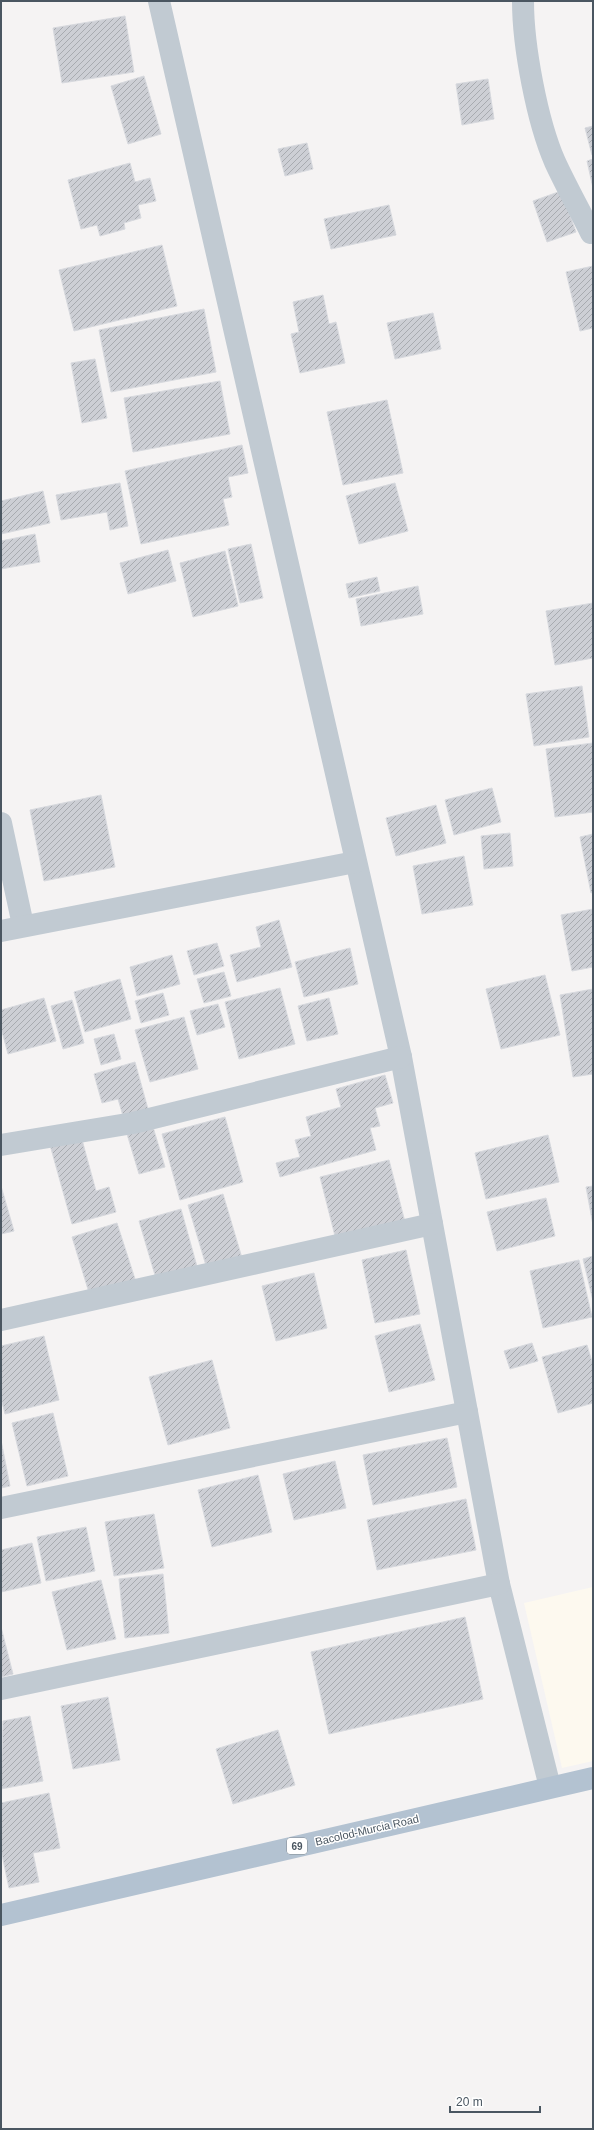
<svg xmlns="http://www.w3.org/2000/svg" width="594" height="2130" font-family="Helvetica,sans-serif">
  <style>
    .commercial { fill: #fdf9ef }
    .building { fill: url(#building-hatch); stroke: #d7d9de }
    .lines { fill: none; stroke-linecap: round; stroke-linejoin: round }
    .minor { stroke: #c1cad2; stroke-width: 22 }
    .major { stroke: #b3c2d1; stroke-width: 22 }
    .labels { text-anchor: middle; stroke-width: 3; stroke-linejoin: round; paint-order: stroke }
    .shield { fill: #fff; stroke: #808990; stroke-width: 1 }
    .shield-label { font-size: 10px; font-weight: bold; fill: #4a5661 }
    .street-label { font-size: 11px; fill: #4a5661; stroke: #fff }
  </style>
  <defs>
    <pattern id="building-hatch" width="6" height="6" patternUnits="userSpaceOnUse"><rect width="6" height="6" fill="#cdcfd5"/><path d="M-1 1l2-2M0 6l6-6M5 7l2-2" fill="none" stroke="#a8abb0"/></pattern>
  </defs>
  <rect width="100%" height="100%" fill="#f5f3f3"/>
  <!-- commercial -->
  <polygon class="commercial" points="593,1587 593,1761 562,1768 524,1603"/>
  <!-- building -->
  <g class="building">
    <polygon points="125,16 134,72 62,83 53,28"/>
    <polygon points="144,76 161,134 128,144 111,86"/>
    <polygon points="488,79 494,119 462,125 456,84"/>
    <polygon points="593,126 593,155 592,155 585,128"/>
    <polygon points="307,143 313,169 285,176 278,149"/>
    <polygon points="593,159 593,188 587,161"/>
    <polygon points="130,163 135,182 150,178 156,201 138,205 141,218 124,223 125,229 100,236 97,225 81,229 68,180"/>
    <polygon points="561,191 576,232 547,242 533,201"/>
    <polygon points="389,205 396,235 331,249 324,219"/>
    <polygon points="162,245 177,306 74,331 59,270"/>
    <polygon points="593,266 593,328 580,331 566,272"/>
    <polygon points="323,295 329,324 336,322 345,363 300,373 291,334 299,332 293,302"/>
    <polygon points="204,309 216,372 111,392 99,330"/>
    <polygon points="433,313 441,349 395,359 387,323"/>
    <polygon points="95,359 107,418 82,423 71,363"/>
    <polygon points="220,381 230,434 133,452 124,398"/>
    <polygon points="387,400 403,473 343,485 327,412"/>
    <polygon points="242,445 248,473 228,477 232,497 223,499 229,525 141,544 125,471"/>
    <polygon points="120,483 128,526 110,530 107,512 61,520 56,495"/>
    <polygon points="395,483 408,531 359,544 346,496"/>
    <polygon points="43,491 50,523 1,534 1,501"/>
    <polygon points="35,534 40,562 1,569 1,541"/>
    <polygon points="251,544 263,598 240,603 228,549"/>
    <polygon points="168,550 176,581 128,594 120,563"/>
    <polygon points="225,551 238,606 193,617 180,563"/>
    <polygon points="377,577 380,591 349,598 346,584"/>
    <polygon points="418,586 423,614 361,626 356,599"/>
    <polygon points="593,603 593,658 555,665 546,611"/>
    <polygon points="582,686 589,737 534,746 526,694"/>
    <polygon points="593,743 593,812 555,817 546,749"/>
    <polygon points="492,788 501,822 454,835 445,800"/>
    <polygon points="101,795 115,867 44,881 30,810"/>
    <polygon points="436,805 446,843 396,856 386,818"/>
    <polygon points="510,833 513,866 484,869 481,836"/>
    <polygon points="593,834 593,892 591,893 580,837"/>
    <polygon points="464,856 473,905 422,914 413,866"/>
    <polygon points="593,909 593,967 572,971 561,915"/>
    <polygon points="279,920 292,967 237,982 230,955 261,947 256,927"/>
    <polygon points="217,943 224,966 194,975 187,951"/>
    <polygon points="350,948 358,984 304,997 295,962"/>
    <polygon points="172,955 180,984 137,996 130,967"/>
    <polygon points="224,972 231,996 204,1003 197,979"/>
    <polygon points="545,975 560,1035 501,1049 486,989"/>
    <polygon points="120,979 131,1019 85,1032 74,992"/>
    <polygon points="280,988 295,1044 239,1059 225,1002"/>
    <polygon points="593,989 593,1074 573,1077 560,995"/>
    <polygon points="163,993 169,1015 141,1023 135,1001"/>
    <polygon points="44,998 56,1041 8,1054 1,1028 1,1010"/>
    <polygon points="329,998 338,1034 307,1041 298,1006"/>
    <polygon points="72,1000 84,1043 63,1049 51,1006"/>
    <polygon points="218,1004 225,1027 197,1035 190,1011"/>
    <polygon points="184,1017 198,1069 150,1082 135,1030"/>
    <polygon points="114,1034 121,1059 101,1065 94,1039"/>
    <polygon points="135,1062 148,1109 123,1116 118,1099 102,1103 94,1074"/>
    <polygon points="385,1075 393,1103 375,1108 380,1126 370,1128 376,1150 280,1177 276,1163 300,1157 295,1140 311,1136 306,1117 341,1107 336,1089"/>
    <polygon points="225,1117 243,1182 180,1200 162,1134"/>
    <polygon points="153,1127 165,1167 139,1174 127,1134"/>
    <polygon points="548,1135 559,1182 486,1199 475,1153"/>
    <polygon points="81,1136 96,1191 109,1187 116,1212 72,1224 50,1145"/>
    <polygon points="389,1160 405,1222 336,1240 320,1177"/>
    <polygon points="1,1186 14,1231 1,1234"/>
    <polygon points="593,1186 593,1225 586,1187"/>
    <polygon points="223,1194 242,1258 207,1269 188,1205"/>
    <polygon points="546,1198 555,1236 497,1251 487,1212"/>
    <polygon points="181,1209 198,1270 157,1282 139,1221"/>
    <polygon points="117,1223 136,1282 90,1296 72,1237"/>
    <polygon points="406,1250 420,1314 375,1323 362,1260"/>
    <polygon points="593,1256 593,1301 583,1259"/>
    <polygon points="579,1260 592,1317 543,1328 530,1271"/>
    <polygon points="314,1273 327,1328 276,1341 262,1286"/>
    <polygon points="420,1324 435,1380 389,1392 375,1336"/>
    <polygon points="44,1336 59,1400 5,1414 1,1398 1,1346"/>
    <polygon points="532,1343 538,1361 510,1369 504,1351"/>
    <polygon points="587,1345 593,1365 593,1403 558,1413 542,1357"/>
    <polygon points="212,1360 230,1428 168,1445 149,1377"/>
    <polygon points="53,1413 68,1476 27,1486 12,1423"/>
    <polygon points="447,1438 457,1487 373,1505 363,1455"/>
    <polygon points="1,1440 10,1486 1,1488"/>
    <polygon points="335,1461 346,1508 294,1520 283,1474"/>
    <polygon points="258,1475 272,1532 212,1547 198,1490"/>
    <polygon points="466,1499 476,1550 377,1570 367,1520"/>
    <polygon points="154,1514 164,1568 114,1576 105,1522"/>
    <polygon points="86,1527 95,1571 46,1581 37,1537"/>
    <polygon points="32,1543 41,1583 1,1592 1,1550"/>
    <polygon points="163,1574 169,1633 125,1638 119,1579"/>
    <polygon points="101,1580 116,1639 67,1650 52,1592"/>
    <polygon points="465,1617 483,1699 329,1734 311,1652"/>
    <polygon points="1,1627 13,1674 1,1677"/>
    <polygon points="108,1697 120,1760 73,1769 61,1706"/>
    <polygon points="30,1716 43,1781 1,1789 3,1721"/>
    <polygon points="278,1730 295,1785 233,1804 216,1749"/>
    <polygon points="49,1793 60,1848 33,1853 39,1882 9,1888 1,1850 1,1803"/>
  </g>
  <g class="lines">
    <!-- minor -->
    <g class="minor">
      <polyline points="159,1 401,1057 499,1584 550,1787"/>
      <path d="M523 1C523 46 537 121 555 162 566 186 579 209 591 233"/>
      <polyline points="1,823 23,925"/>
      <polyline points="1,931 355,862"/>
      <polyline points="1,1145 133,1123 401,1057"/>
      <polyline points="1,1320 432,1224"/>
      <polyline points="1,1508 467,1412"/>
      <polyline points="1,1689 499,1584"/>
    </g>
    <!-- major -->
    <polyline class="major" points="1,1915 593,1778"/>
  </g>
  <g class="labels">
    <!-- shield labels -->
    <rect class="shield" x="287" y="1838" width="20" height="16" rx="3"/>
    <g class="shield-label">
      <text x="297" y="1850">69</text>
    </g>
    <!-- street labels -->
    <g class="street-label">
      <text transform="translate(367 1830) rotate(-13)" y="4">Bacolod-Murcia Road</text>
    </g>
  </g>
  <!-- border -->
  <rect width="594" height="2130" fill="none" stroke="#4a5661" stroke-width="4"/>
  <!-- scale -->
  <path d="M450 2106v6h90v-6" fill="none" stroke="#4a5661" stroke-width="2"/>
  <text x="456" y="2106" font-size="12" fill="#4a5661" stroke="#ffffff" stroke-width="3" paint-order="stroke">20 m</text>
</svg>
